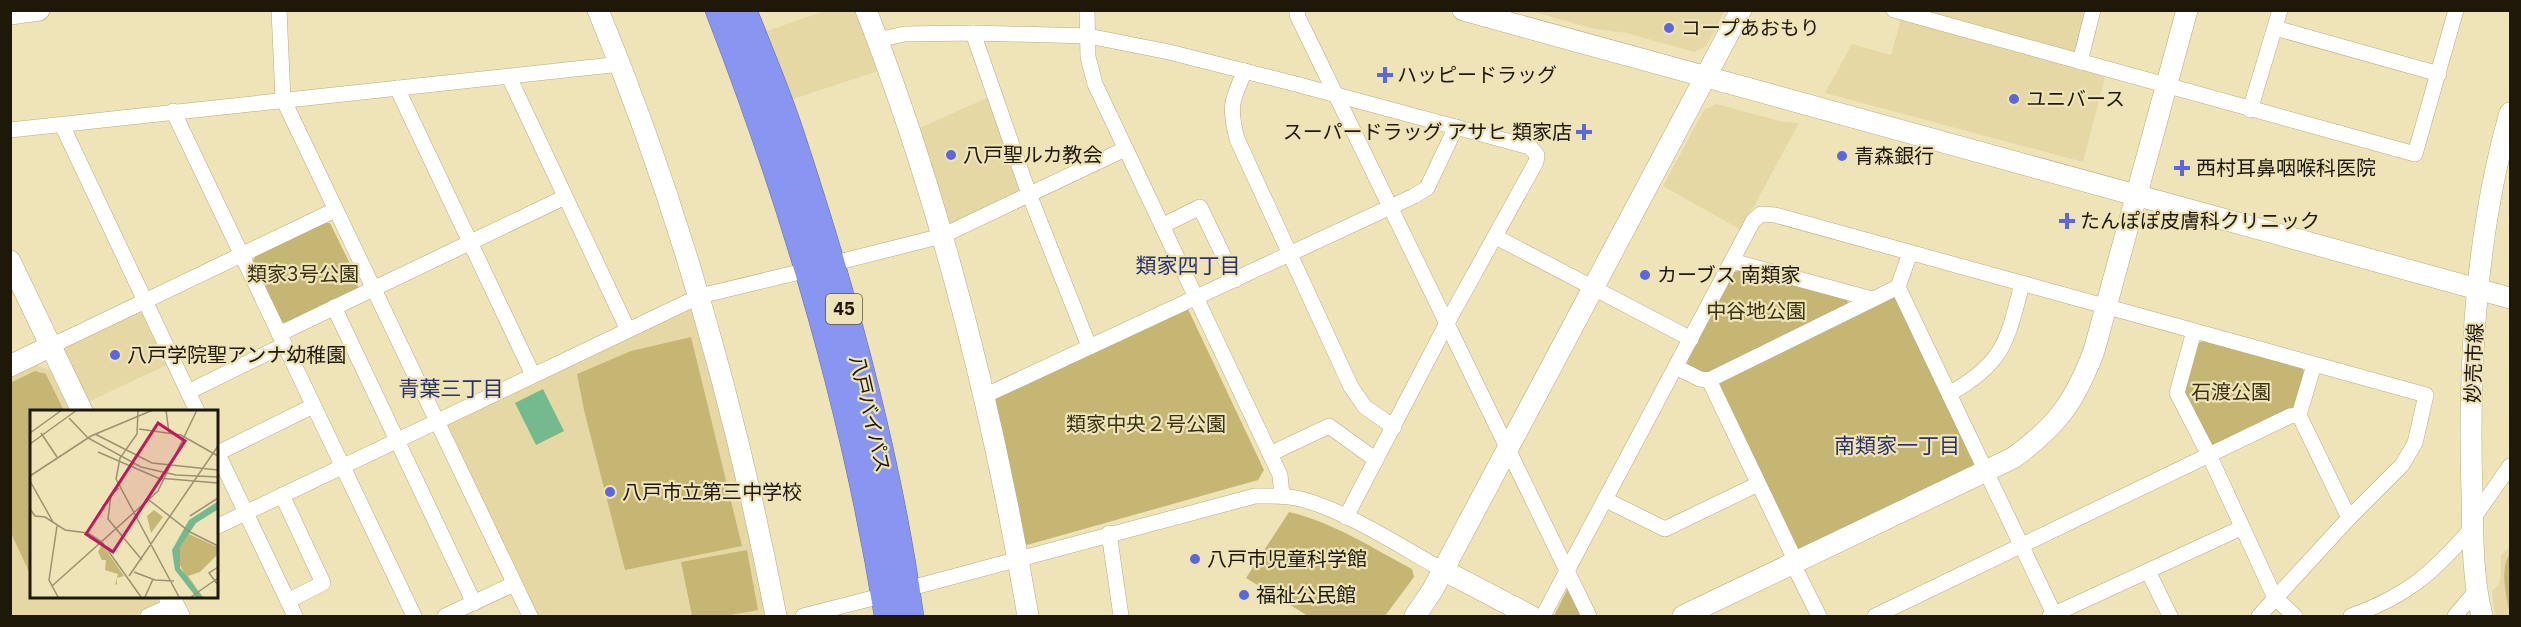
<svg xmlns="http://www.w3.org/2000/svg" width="2521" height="627" font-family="'IBM Plex Sans','Noto Sans JP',sans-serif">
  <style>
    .built { fill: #e5d8a5 }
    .green { fill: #c6b673 }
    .water { fill: #75b98e }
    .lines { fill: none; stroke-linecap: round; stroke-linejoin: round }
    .street-casing { stroke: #b6ab81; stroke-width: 16 }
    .secondary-casing { stroke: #b6ab81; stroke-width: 22 }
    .highway-casing { stroke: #636aa0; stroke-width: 28 }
    .street { stroke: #fff; stroke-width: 15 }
    .secondary { stroke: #fff; stroke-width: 21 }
    .highway { stroke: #8896f2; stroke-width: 27 }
    .poi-dot { fill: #5c66de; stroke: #efe4b7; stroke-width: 2 }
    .labels { text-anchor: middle; stroke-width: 4.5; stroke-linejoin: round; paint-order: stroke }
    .shield { fill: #efe4b7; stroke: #5c553c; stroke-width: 1.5 }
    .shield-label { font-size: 18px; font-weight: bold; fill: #1d1808 }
    .poi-label { font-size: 20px; fill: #1d1808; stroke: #efe4b7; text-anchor: start }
    .park-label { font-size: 20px; fill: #393111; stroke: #efe4b7 }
    .street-label { font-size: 20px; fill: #1d1808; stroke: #efe4b7 }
    .neighbourhood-label { font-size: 21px; fill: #2b316b; stroke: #efe4b7 }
    .inset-road { fill: none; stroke: #9b9271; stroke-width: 1.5 }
    .view { fill: #c2185b; fill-opacity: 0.15; stroke: #c2185b; stroke-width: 3 }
    .inset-edge { fill: none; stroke: #1d1808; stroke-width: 3 }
  </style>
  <rect width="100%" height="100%" fill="#efe4b7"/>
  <!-- built -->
  <g class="built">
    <polygon points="824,11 856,11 878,71 793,99 767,31"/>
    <polygon points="1530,11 1725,10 1725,11 1706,46 1694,52 1627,33 1595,29"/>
    <polygon points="1903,11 2087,11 2071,67 2105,77 2083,162 1825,93 1852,44 1891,55"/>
    <polygon points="987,98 1021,185 1018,195 951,226 942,220 915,130"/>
    <polygon points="1716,104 1784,122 1799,123 1741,230 1663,186 1704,110"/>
    <polygon points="689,308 695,313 733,451 766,612 762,616 537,616 446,426"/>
    <polygon points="139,312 145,314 169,364 88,402 62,347"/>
    <polygon points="36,365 50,370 70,411 32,411 32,596 157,596 159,605 135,616 11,616 11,377"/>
    <polygon points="2510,547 2510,616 2495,616 2492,591 2498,585 2501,576 2501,555"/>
  </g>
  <!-- green -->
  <g class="green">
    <polygon points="325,223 330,223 358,280 358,289 286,323 282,322 253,261 256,255"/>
    <polygon points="1741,270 1847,299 1849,307 1708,374 1688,367 1687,361 1735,272"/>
    <polygon points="1896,293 1977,464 1795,552 1715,382"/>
    <polygon points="1188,309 1264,470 1258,480 1027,545 1020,542 992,405 998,397"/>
    <polygon points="691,337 742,546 625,570 584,410 577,374 631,351"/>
    <polygon points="2203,341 2302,368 2305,374 2295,409 2212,446 2184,393 2197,344"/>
    <polygon points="35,371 46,374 64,411 32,411 31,576 11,533 10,383"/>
    <path d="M1289 512C1333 522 1372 548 1412 569L1414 577 1385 616H1308L1246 578Z"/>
    <polygon points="747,550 758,610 725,616 692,616 681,562"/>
    <path d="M2510 553V616C2507 597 2499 571 2510 553Z"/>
    <polygon points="1568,588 1582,616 1554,616"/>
  </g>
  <!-- water -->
  <polygon class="water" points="543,389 564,431 536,445 515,403"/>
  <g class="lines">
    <defs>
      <g id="street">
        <polyline points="279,10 283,99 530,616"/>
        <polyline points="1087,10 1088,57 1095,84 1280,475 1282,495"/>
        <polyline points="1298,10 1297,15 1589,616"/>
        <polyline points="1894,10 2415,154 2456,10"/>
        <polyline points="2275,28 2439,74"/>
        <polyline points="973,33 1029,194 1089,346"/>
        <polyline points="878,40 904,34 973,33 1088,36 1169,52 1292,83 1530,147 1537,155 1536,162 1447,323 1346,517"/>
        <polyline points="2080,62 2093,10"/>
        <path d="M1245 71C1231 101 1229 108 1237 139L1351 387 1365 407 1394 427"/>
        <polyline points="509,77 628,330"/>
        <polyline points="397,88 533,375"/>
        <polyline points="2250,110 2280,10"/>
        <polyline points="173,111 414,616"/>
        <polyline points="62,125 197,411"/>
        <polyline points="10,130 621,64"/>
        <polyline points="1162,226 1200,207 1235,280"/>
        <polyline points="1496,237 1691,339"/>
        <polyline points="1732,261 1872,299"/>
        <polyline points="831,264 942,236 1125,149"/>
        <polyline points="1898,287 1910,253"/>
        <polyline points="334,307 474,603"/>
        <polyline points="2194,331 2177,393 2210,457 2275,598 2295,616"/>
        <polyline points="279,334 565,197"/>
        <polyline points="51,346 335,210"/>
        <polyline points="2314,365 2299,415 2349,518"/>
        <polyline points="1676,367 1700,379 1709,380"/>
        <polyline points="188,392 284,345"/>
        <path d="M1949 394C2004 363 2007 342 2022 284"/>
        <polyline points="984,396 1414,196 1427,188 1456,127"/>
        <polyline points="216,450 295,616"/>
        <polyline points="218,453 313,406"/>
        <polyline points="1270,454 1329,426 1376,460"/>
        <polyline points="282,495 323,583 288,601"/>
        <polyline points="1606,500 1665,529 1758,484"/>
        <polyline points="2472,520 2510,466"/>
        <polyline points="216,527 700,296 808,270"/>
        <polyline points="1109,533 1121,616"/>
        <polyline points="1796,562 1709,380 1898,287 2055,616"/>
        <polyline points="1793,564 1819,616"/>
        <polyline points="2148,571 2170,616"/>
        <path d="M907 589 1255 496C1271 496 1286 495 1301 499 1347 511 1401 547 1443 570"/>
        <polyline points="148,616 174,604"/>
        <polyline points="445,616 514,584"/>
        <polyline points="803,616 885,595"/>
        <polyline points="1543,616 1753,221 1761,214 1775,215 2426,395 2415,443 2402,465 2349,518 2259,616"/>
        <polyline points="1875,616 2290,416 2299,415"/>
        <polyline points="2050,616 2241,528"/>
        <path d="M2351 616C2407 596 2433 573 2472 528"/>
        <polyline points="2455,616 2476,591"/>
      </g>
      <g id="secondary">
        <path d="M598 10C679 206 736 409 776 616"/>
        <path d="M866 10C942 205 993 411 1028 616"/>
        <polyline points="1463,10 2510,298"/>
        <polyline points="10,14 39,10"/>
        <polyline points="10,261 82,411"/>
        <polyline points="10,366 51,346"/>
        <polyline points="1443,570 1531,616"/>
        <polyline points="169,596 179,616"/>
        <polyline points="1415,616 1432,591 1741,10"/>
        <path d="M1683 616 2013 458C2057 426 2074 403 2094 351L2187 10"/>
        <path d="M2482 616C2472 576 2473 535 2472 494 2468 367 2475 235 2510 113"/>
      </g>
      <g id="highway">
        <path d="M719 10C795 206 855 410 888 616"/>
        <path d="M743 10C760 54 779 97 793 142 844 296 888 456 910 616"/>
      </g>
    </defs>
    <!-- street casing -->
    <use href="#street" class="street-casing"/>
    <!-- secondary casing -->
    <use href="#secondary" class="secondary-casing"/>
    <!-- highway casing -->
    <use href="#highway" class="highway-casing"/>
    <!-- street -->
    <use href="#street" class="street"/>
    <!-- secondary -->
    <use href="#secondary" class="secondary"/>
    <!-- highway -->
    <use href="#highway" class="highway"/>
  </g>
  <!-- markers -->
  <g class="poi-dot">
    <circle cx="1669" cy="28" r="6"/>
    <path d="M1382 66h6v6h6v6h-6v6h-6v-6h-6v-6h6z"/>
    <circle cx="2014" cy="99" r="6"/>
    <path d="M1581 123h6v6h6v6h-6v6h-6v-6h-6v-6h6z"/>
    <circle cx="951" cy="155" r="6"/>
    <circle cx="1842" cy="156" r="6"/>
    <path d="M2179 159h6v6h6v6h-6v6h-6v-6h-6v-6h6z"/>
    <path d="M2064 212h6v6h6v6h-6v6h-6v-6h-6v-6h6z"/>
    <circle cx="1645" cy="275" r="6"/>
    <circle cx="115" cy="355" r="6"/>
    <circle cx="610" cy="492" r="6"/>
    <circle cx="1195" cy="559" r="6"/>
    <circle cx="1244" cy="595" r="6"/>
  </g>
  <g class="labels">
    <!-- shield labels -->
    <rect class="shield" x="826" y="294" width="36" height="30" rx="4.5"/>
    <g class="shield-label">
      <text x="844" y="315">45</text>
    </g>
    <!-- poi labels -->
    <g class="poi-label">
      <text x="1681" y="35">コープあおもり</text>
      <text x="1397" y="82">ハッピードラッグ</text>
      <text x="2026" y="106">ユニバース</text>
      <text x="1572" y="139" text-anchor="end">スーパードラッグ アサヒ 類家店</text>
      <text x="963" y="162">八戸聖ルカ教会</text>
      <text x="1854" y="163">青森銀行</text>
      <text x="2196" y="175">西村耳鼻咽喉科医院</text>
      <text x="2080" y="228">たんぽぽ皮膚科クリニック</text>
      <text x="1657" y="282">カーブス 南類家</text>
      <text x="127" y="362">八戸学院聖アンナ幼稚園</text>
      <text x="622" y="499">八戸市立第三中学校</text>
      <text x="1207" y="566">八戸市児童科学館</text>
      <text x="1256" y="602">福祉公民館</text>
    </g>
    <!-- park labels -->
    <g class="park-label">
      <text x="303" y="281">類家3号公園</text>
      <text x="1756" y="318">中谷地公園</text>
      <text x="2231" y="399">石渡公園</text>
      <text x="1146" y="431">類家中央２号公園</text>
    </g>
    <!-- street labels -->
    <g class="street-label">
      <text transform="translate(2474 363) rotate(-88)" y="7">妙売市線</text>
      <text transform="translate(870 414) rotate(77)" y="7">八戸バイパス</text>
    </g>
    <!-- neighbourhood labels -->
    <g class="neighbourhood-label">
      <text x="1188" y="273">類家四丁目</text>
      <text x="451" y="396">青葉三丁目</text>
      <text x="1897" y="453">南類家一丁目</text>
    </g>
  </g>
  <!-- overview -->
  <g transform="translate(30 410)">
    <rect width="188" height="188" fill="#efe4b7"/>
    <path d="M124 100 133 107 121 123 117 106ZM157 123 187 137V145L170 162 158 166 168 180 156 167 149 153 150 137ZM72 134 94 166 87 168V174L85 175 88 164 75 160 76 150H72L68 142Z" fill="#c6b673"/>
    <path d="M187 92V100L166 113 150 137V158L173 187H166L145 160 142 140 159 110Z" fill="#75b98e"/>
    <path class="inset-road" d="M108 0 107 24 90 48 86 69 149 187M136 0 139 23M39 8 58 28 111 57 146 65 188 67M109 19 151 25 188 46M0 23 32 0M11 23 27 47M65 24 122 53 188 60M0 34 47 0M68 42 128 68 188 73M0 66 61 26 123 0M0 71 23 112M89 78 81 85 78 109 112 150M119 90 160 122 188 136M0 99 5 106 15 107 35 120 58 123 72 132 111 187M160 106 188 88M27 116 19 170 28 187M188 157 179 163 188 175M104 162 125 170 144 171M99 166 188 36M22 176 128 81 167 0M115 187 123 169M161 187 188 168"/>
    <path class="view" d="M128 13 155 31 83 142 56 124Z"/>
    <rect width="188" height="188" class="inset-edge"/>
  </g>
  <!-- border -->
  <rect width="2521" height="627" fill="none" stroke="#1d1808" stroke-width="24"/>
</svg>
